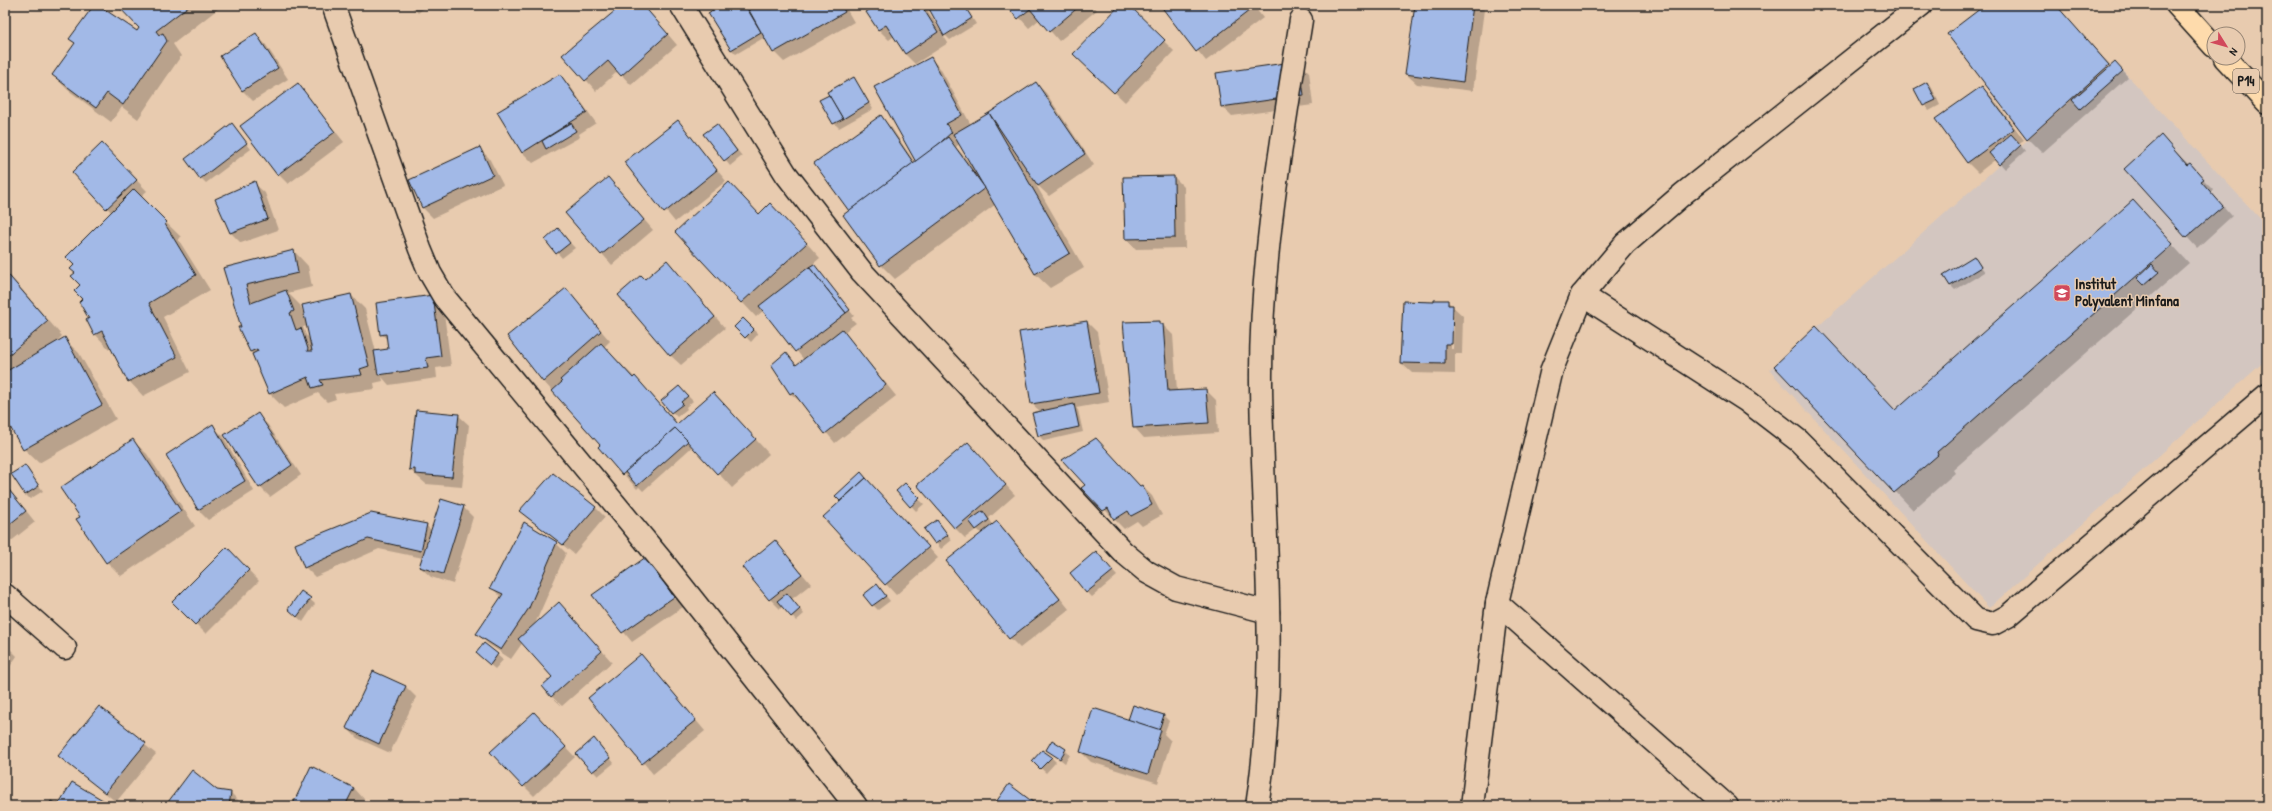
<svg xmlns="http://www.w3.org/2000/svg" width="2272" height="811" font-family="'Patrick Hand',sans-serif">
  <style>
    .built { fill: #d3c6c0 }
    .shadow { fill: #0003; fill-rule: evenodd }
    .building { fill: #a2b9e7; stroke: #1c1c1c }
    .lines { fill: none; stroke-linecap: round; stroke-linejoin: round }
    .minor-casing { stroke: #1c1c1c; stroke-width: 25 }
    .primary-casing { stroke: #1c1c1c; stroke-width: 25 }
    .minor { stroke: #e8cbaf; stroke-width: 22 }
    .primary { stroke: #fedbac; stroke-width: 22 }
    .labels { text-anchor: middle; stroke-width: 3; stroke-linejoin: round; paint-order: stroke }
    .shield { fill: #e8cbaf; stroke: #595048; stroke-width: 1 }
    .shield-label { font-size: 14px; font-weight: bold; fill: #1c1c1c }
    .poi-label { font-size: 15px; font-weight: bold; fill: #1c1c1c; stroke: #e8cbaf; text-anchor: start }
  </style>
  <rect width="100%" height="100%" fill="#e8cbaf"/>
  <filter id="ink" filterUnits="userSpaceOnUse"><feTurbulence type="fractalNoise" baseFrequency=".025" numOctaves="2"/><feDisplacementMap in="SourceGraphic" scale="8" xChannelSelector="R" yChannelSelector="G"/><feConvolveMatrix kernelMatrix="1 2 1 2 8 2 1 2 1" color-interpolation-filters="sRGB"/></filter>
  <g filter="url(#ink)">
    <!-- built -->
    <polygon class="built" points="2115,62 2267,226 2267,359 1989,608 1769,370"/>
    <!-- shadow -->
    <g class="shadow">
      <polygon points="95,5 137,33 140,28 118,5 223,5 173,44 181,56 138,119 122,107 111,122 68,90 53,75 76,44 71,39"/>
      <polygon points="410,5 426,5 427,6 418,13"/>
      <polygon points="558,5 564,5 561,8"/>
      <polygon points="623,5 643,5 677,45 631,85 618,71 596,91 564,55"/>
      <polygon points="723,5 844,5 854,22 784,62 774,52 765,37 736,54 731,49"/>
      <polygon points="879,5 924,5 948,43 915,64 905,54 894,36 889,40 879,30"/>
      <polygon points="928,5 964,5 976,24 950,40 945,35"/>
      <polygon points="1008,5 1093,5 1097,10 1059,41 1040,19 1029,28"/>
      <polygon points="1121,5 1127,5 1174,51 1125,102 1085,64"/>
      <polygon points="1161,5 1253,5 1263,18 1206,61"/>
      <polygon points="1416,5 1479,5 1484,10 1473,91 1417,84 1406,74"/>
      <polygon points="1987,5 2055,5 2112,67 2120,68 2128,77 2042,153 2028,139 1949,34"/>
      <polygon points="256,35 266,45 288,79 253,101 243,91 221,56"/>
      <path d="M930 58 940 68 971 125 1036 83 1046 93 1094 165 1049 196 1035 183 1084 268 1050 288 1035 274 996 204 895 279 881 265 851 211 880 117 891 127 915 163ZM960 143 973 166H972L956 147Z"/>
      <polygon points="1299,62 1309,72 1313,105 1232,116 1222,106"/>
      <polygon points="560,75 570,86 596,123 579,134 580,137 533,163 523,153"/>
      <polygon points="853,78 873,109 839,128 834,123 830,95"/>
      <polygon points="1927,83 1932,88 1940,105 1929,111 1915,89"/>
      <polygon points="298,85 344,142 288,184 278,174"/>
      <polygon points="1982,87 1992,97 2024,140 2019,143 2025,151 2005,169 1996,159 1978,173 1968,163 1937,119"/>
      <polygon points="678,121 726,181 675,222 626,162"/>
      <polygon points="232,125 251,149 206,183 201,178"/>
      <polygon points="717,125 742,156 730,166 704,134"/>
      <polygon points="2161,137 2213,189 2211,192 2232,216 2197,248 2125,169"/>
      <polygon points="102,144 147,191 140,197 181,237 178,239 210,290 163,317 190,372 143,396 129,381 112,347 109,349 95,334 83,299 82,285 76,273 112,213 73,172"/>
      <polygon points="479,148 489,158 503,185 433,218 423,208 410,181"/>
      <polygon points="1174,177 1184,187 1185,248 1136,249 1126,239"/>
      <polygon points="608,178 653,230 612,265 566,213"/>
      <polygon points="254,183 265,193 278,230 241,243 231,233 217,200"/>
      <polygon points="2133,201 2189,263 1953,470 1955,473 1913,510 1776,366 1896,411"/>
      <polygon points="759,214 785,219 820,258 813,264 854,316 851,318 856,323 844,332 896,396 835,443 802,403 791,394 772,365 786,354 797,365 804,360 764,310 756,317 677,232"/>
      <polygon points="558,230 575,248 562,258 546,240"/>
      <path d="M294 251 308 266 312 287 288 293 300 305 304 315 351 295 365 309 376 352 389 350 388 340 381 334 433 296 443 306 451 366 436 368 437 378 389 385 382 377 383 381 374 383 375 389 334 394 336 399 327 402 318 393 284 408 270 394 240 328 242 327 224 269ZM308 326 311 340 306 335 303 327Z"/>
      <polygon points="1974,257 1985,272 1955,290 1950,285"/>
      <polygon points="667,261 725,328 681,365 670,355 645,280"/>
      <polygon points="5,270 62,336 53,345 64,339 79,353 116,419 39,463 24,449 5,416"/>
      <polygon points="566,290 610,341 604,347 649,392 678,424 727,408 769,454 732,488 693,446 643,491 639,487 637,489 599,447 602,445 543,381"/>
      <path d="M1447 301 1463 316 1462 354H1455V374L1412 373 1401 363 1435 303ZM1452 310H1454L1453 349H1451Z"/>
      <polygon points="743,320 758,334 751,342 736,327"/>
      <polygon points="1087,322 1097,332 1109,402 1076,408 1078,410 1083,432 1044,441 1039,436 1033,414 1041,412 1032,404"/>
      <polygon points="1160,322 1173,335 1177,391 1206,390 1216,400 1218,433 1144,438 1134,427"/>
      <polygon points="684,392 693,401 686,407 687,409 677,417 662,401"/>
      <polygon points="258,415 268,425 301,475 270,497 260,487"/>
      <polygon points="458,415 469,425 462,487 426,484 410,470"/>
      <polygon points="212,426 223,436 254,491 208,520 198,510"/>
      <polygon points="132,440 147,454 195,526 121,576 107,562 81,517"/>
      <polygon points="968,443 1015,495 989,518 993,525 997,522 1007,532 1069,609 1020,648 1010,638 982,534 977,529 965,538 955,528"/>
      <polygon points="25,466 43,491 30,499 25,494"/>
      <polygon points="861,473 938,558 896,595 824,517 841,501 836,496"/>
      <polygon points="5,484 35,522 5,546"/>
      <polygon points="904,485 924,504 916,511 898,491"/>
      <polygon points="1142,486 1152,496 1162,515 1142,526 1137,521 1124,529 1083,488"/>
      <polygon points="463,507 473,517 453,584 431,577 420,567 423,558 379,549 315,577 305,567 296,545 426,525 432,531"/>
      <polygon points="595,507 605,517 574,554 521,511"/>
      <polygon points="942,527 952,540 941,549 925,529"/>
      <polygon points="775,541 811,584 792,599 804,614 796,621 783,606 780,609 770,599"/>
      <polygon points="556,543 566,553 535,624 569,614 612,662 562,706 551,696 553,677 523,642 511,659 488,644 478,634 502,598 491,587"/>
      <polygon points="227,548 259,581 206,634 174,602"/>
      <polygon points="1101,558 1117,576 1092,597 1087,592"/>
      <polygon points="656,569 683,607 632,642 593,595"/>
      <polygon points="877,585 890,601 878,610 873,605"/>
      <polygon points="302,592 315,604 303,622 294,614"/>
      <polygon points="5,644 17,656 5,674"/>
      <polygon points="484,644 503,660 495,669 482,658"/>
      <polygon points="641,655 705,731 653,774 589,698"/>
      <polygon points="374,672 406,687 416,697 390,753 357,738 347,728"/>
      <polygon points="1134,706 1164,716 1169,721 1164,734 1171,741 1158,783 1091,762 1081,752 1129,721"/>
      <polygon points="99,707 156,754 116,802 60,755"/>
      <polygon points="544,724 575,757 534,796 524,786"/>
      <polygon points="599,744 614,763 598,776 593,771"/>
      <polygon points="1048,750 1065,750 1070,755 1065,763"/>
      <polygon points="1051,757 1056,762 1046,773 1033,761"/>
      <polygon points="312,768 354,788 364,799 360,806 293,806"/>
      <polygon points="217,791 231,793 241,803 241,806 167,806"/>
    </g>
    <!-- building -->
    <g class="building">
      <polygon points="94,5 98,5 137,31 139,28 117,5 190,5 156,31 159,35 163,33 167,41 123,105 107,93 96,108 52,75 75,43 69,39"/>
      <polygon points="622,5 643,5 668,34 621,76 608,61 585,81 562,55"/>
      <polygon points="721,5 745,5 761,32 731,50 708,13"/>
      <polygon points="746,5 841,5 845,12 773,53"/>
      <polygon points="877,5 921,5 938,32 905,54 886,25 878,30 866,12"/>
      <polygon points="927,5 964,5 972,18 944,36"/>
      <polygon points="1006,5 1081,5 1049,32 1030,9 1018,19"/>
      <polygon points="1120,5 1129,5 1165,40 1114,93 1073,54"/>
      <polygon points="1160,5 1252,5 1254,7 1196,52"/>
      <polygon points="1415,5 1473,5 1463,82 1405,74"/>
      <polygon points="1985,5 2056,5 2109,65 2027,139 1947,34"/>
      <polygon points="256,33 278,68 242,91 220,56"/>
      <polygon points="931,57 962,115 946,124 952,132 917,164 874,87"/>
      <polygon points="1299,61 1304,95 1221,107 1216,73"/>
      <polygon points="2115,62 2123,71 2080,109 2072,100"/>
      <polygon points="560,74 587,112 522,153 497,112"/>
      <polygon points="854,77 869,103 843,119 827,92"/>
      <polygon points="1036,82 1085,154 1038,186 989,113"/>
      <polygon points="1927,82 1936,100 1923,106 1914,89"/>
      <polygon points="298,83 335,132 277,175 240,126"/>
      <polygon points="1982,86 2014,129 1967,163 1935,119"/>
      <polygon points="829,95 843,119 833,124 819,100"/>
      <polygon points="989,113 1070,253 1035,274 953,134"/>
      <polygon points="881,115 915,165 849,211 814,163"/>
      <polygon points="678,120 717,170 664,213 624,162"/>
      <polygon points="232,123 247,143 200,179 185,159"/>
      <polygon points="571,123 576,131 546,149 542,141"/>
      <polygon points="717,124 737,151 724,161 703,134"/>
      <polygon points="2011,134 2021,145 1999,165 1989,153"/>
      <polygon points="2161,135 2187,165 2190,163 2204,179 2201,181 2223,206 2186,238 2124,169"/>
      <polygon points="948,137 985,188 880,266 843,215"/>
      <polygon points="102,143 137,180 106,209 72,172"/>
      <polygon points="480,147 493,175 422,208 409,180"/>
      <polygon points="1174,176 1175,238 1125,239 1123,177"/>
      <polygon points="608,177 644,220 601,255 565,213"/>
      <polygon points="255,181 268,219 230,233 215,199"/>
      <polygon points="729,182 759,214 770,203 807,243 741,303 675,232"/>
      <polygon points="134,189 167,222 165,224 196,275 149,303 177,357 128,382 102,331 94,335 86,319 89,319 79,302 82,299 74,291 80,285 71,276 75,273 70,269 74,265 66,257"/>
      <polygon points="2133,200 2173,244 1937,452 1938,455 1894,493 1774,366 1816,326 1895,410"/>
      <polygon points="558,228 570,243 556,254 545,240"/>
      <polygon points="294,250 298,273 246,285 251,303 286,290 294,311 290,313 296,330 301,328 308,349 307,351 312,351 302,305 351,294 369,366 360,369 362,375 320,380 323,385 312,388 308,377 269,394 252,354 258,351 257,349 250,352 238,327 241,327 223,268"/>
      <polygon points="1974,256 1981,267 1950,286 1943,275"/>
      <polygon points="667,260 715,317 670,356 618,295 641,275 645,279"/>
      <polygon points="814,264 850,310 846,313 809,267"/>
      <polygon points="2152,264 2159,272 2144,285 2137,278"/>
      <polygon points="809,267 846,313 795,352 759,306"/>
      <polygon points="5,271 48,321 5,358"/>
      <polygon points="566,288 601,331 543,382 507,336"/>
      <polygon points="433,295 441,356 426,358 428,368 378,375 374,351 388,349 386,334 380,335 376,303"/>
      <polygon points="1434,300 1448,300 1448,305 1453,305 1452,344 1445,344 1445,364 1400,363 1403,301 1434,302"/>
      <polygon points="743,318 754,329 745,338 734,327"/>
      <polygon points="1087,321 1099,393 1031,404 1019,332"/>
      <polygon points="1160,321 1160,324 1163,324 1168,391 1206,389 1209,423 1133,428 1123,322"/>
      <polygon points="842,329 886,385 825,434 793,392 790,394 771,365 786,352 796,365"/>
      <polygon points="65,337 102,405 23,450 5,418 5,372"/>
      <polygon points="601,343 633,378 635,376 677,424 713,392 756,439 717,474 675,428 622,475 598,447 600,445 552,391 562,382 560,380"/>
      <polygon points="679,386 688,396 681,402 683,404 671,413 661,401"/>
      <polygon points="1074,404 1079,427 1038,436 1032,413"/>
      <polygon points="416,410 459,414 452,477 415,474 415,469 409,470"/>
      <polygon points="258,413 292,465 259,488 224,435"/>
      <polygon points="213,424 245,481 198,510 166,455"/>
      <polygon points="675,428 688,441 637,486 625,472"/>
      <polygon points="1096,438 1140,486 1142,485 1152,505 1131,516 1128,511 1114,520 1108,508 1103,511 1081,488 1085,485 1062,460"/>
      <polygon points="133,439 181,511 106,563 76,519 80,517 60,488"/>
      <polygon points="968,442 1006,485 955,529 917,485"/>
      <polygon points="25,465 39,486 25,495 11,474"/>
      <polygon points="861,472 866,478 840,501 835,496"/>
      <polygon points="553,473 596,507 563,545 519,511"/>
      <polygon points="866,478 929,547 885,585 823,517"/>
      <polygon points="905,483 920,498 910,507 896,491"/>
      <polygon points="5,485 26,511 5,528"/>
      <polygon points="441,499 464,506 443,574 419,567"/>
      <polygon points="983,511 989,520 976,530 969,521"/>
      <polygon points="371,513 427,524 421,551 368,539 304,568 295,544"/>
      <polygon points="937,520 948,535 935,544 924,529"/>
      <polygon points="997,521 1060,599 1009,639 946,561"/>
      <polygon points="524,522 557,542 529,608 501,650 476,634 503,594 490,588"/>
      <polygon points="775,540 802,574 769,600 742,567"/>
      <polygon points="227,547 249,570 195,625 172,602"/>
      <polygon points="1096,551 1113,571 1086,593 1070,573"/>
      <polygon points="646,557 674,597 622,633 592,595"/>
      <polygon points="877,584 886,596 872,606 863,595"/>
      <polygon points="301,591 311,598 297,617 288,609"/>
      <polygon points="787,593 800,609 791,617 777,601"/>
      <polygon points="559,602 602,651 551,697 542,686 552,677 518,639"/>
      <polygon points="484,643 498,654 490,665 476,653"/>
      <polygon points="641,654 696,720 642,764 588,698"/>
      <polygon points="373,671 406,686 379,744 346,728"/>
      <polygon points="1133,705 1164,715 1159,730 1128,720"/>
      <polygon points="99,706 146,743 105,793 58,756"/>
      <polygon points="1093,708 1161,730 1148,774 1080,752"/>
      <polygon points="534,712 566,747 523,787 490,752"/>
      <polygon points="594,738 610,758 592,772 576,754"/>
      <polygon points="1052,740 1066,749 1060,759 1046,750"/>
      <polygon points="1042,750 1052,757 1040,769 1032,761"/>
      <polygon points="311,766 354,788 345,806 292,806"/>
      <polygon points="192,770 217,790 231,792 229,806 165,806"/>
      <polygon points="72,782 113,806 48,806 51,801 58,805"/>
      <polygon points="1009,784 1038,806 993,806"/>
    </g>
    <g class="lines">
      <defs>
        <g id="minor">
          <polyline points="333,5 420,249 430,273 444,297 662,561 856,806"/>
          <polyline points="681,5 786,174 862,272 1123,552 1147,572 1176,588 1268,612"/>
          <polyline points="1582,295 1747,401 1799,441 1976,620 1993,624 2008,616 2267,395"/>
          <polyline points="5,595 65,648"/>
          <polyline points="1497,603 1727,806"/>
          <path d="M1257 806C1280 666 1262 524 1261 383 1260 261 1282 140 1301 20"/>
          <polyline points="1472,806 1497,603 1552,369 1582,295 1625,244 1684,193 1921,5"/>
        </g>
        <g id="primary">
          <polyline points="2177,5 2214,46"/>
          <polyline points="2225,58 2267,103"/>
        </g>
      </defs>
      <!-- minor casing -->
      <use href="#minor" class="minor-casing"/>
      <!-- primary casing -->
      <use href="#primary" class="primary-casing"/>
      <!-- minor -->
      <use href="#minor" class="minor"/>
      <!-- primary -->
      <use href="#primary" class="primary"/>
    </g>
  </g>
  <!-- icons -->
  <defs>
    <symbol id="school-square" viewBox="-11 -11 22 22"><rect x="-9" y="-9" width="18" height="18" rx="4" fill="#d1495b" stroke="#e8cbaf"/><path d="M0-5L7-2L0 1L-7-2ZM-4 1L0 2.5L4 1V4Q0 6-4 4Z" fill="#fff"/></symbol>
  </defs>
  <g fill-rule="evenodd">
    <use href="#school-square" x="2052" y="283" width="20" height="20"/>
  </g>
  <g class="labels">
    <!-- shield labels -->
    <rect class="shield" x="2233" y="69" width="26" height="24" rx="3"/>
    <g class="shield-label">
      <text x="2246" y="86">P14</text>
    </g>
    <!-- poi labels -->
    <g class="poi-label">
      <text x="2075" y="289">Institut<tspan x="2075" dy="17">Polyvalent Minfana</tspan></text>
    </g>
  </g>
  <!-- margin -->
  <rect width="2272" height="811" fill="none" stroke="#e8cbaf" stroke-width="20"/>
  <rect x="10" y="10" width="2252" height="791" fill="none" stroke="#1c1c1c" stroke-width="1.5" filter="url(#ink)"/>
  <!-- north arrow -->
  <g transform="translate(2226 46) rotate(127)"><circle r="19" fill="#e8cbaf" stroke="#968574"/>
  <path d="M0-3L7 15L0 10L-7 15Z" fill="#d1495b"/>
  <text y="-6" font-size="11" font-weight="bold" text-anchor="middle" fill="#1c1c1c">N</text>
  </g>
</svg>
